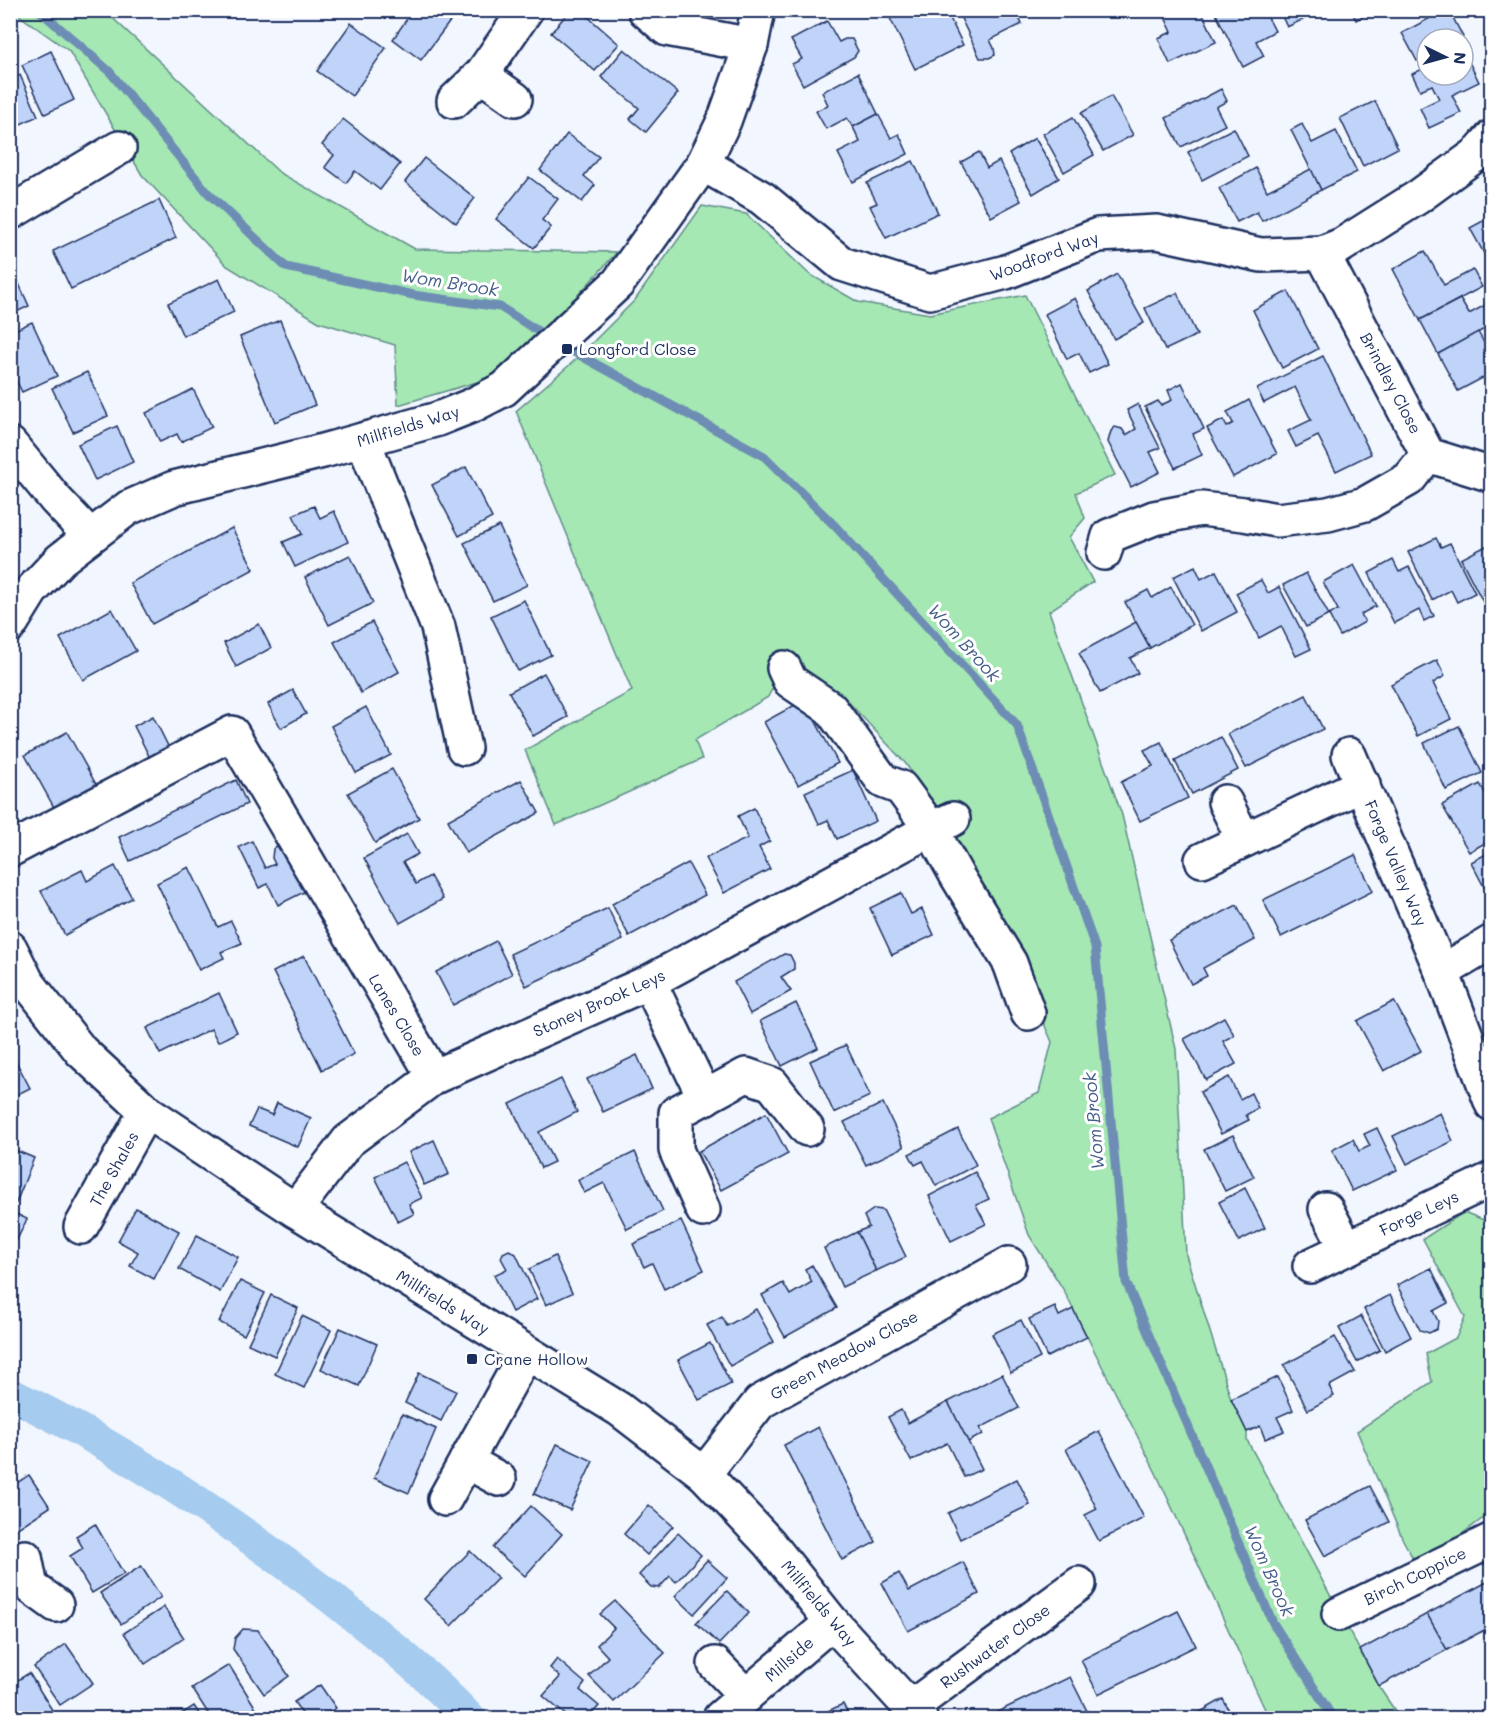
<svg xmlns="http://www.w3.org/2000/svg" width="1502" height="1729" font-family="Mali,sans-serif">
  <style>
    .green { fill: #a5e8b3; stroke: #608c88; stroke-width: 1.5 }
    .lines { fill: none; stroke-linecap: round; stroke-linejoin: round }
    .stream { stroke: #6e8db5; stroke-width: 9 }
    .canal { stroke: #a5cbef; stroke-width: 33 }
    .building { fill: #c0d4f9; stroke: #1b2f5e; stroke-width: 1.5 }
    .minor-casing { stroke: #1b2f5e; stroke-width: 38 }
    .minor { stroke: #fff; stroke-width: 33 }
    .poi-dot { fill: #1b2f5e; stroke: #fff; stroke-width: 2 }
    .labels { text-anchor: middle; stroke-width: 6; stroke-linejoin: round; paint-order: stroke }
    .street-label { font-size: 16px; fill: #1b2f5e; stroke: #fff }
    .poi-label { font-size: 16px; fill: #1b2f5e; stroke: #fff; text-anchor: start }
    .water-label { font-size: 18px; font-style: italic; fill: #445e8a; stroke: #fff }
  </style>
  <rect width="100%" height="100%" fill="#f2f6fe"/>
  <filter id="ink" filterUnits="userSpaceOnUse"><feTurbulence type="fractalNoise" baseFrequency=".0167" numOctaves="2"/><feDisplacementMap in="SourceGraphic" scale="12" xChannelSelector="R" yChannelSelector="G"/><feConvolveMatrix kernelMatrix="1 2 1 2 8 2 1 2 1" color-interpolation-filters="sRGB"/></filter>
  <g filter="url(#ink)">
    <!-- green -->
    <g class="green">
      <polygon points="13,11 105,11 280,173 415,249 617,252 508,373 398,405 395,345 319,322 227,266 142,175 69,51"/>
      <polygon points="702,206 746,214 809,274 858,302 930,314 1025,295 1115,475 1076,493 1085,518 1069,537 1093,582 1049,611 1122,815 1176,1049 1186,1255 1231,1399 1247,1432 1247,1440 1381,1690 1400,1718 1269,1718 1156,1473 1063,1289 1029,1235 988,1118 1039,1093 1052,1042 984,886 906,764 843,696 785,664 768,697 695,740 702,759 556,825 525,750 632,691 516,411 573,362 635,300"/>
      <polygon points="1464,1212 1491,1223 1491,1518 1482,1519 1450,1543 1414,1560 1403,1540 1357,1431 1432,1382 1426,1354 1456,1338 1465,1317 1423,1239"/>
    </g>
    <g class="lines">
      <!-- stream -->
      <g class="stream">
        <polyline points="39,10 110,72 208,193 286,267 413,295 500,307 549,338"/>
        <polyline points="561,345 764,456 835,526 1017,725 1095,947 1126,1282 1273,1623 1333,1718"/>
      </g>
      <!-- canal -->
      <path class="canal" d="M10 1394C124 1449 229 1520 329 1596 378 1635 427 1673 469 1718"/>
    </g>
    <!-- building -->
    <g class="building">
      <polygon points="413,10 455,10 457,12 421,60 393,39"/>
      <polygon points="570,10 580,10 619,44 595,71 551,33"/>
      <polygon points="886,10 925,10 926,13 930,10 946,10 963,45 915,69"/>
      <polygon points="957,10 1015,10 1022,24 990,40 994,48 995,55 989,58 980,58"/>
      <polygon points="1168,10 1201,10 1216,42 1170,64 1158,38 1172,32 1163,13"/>
      <polygon points="1223,10 1264,10 1275,31 1256,41 1264,56 1243,67 1216,14"/>
      <polygon points="1279,10 1323,10 1287,27"/>
      <polygon points="1351,10 1374,10 1356,20"/>
      <polygon points="1445,10 1449,10 1463,37 1459,39 1427,39 1427,56 1417,61 1402,33"/>
      <polygon points="827,21 839,42 845,39 852,39 858,51 854,57 803,85 792,64 802,59 791,40"/>
      <polygon points="351,23 386,48 352,96 317,71"/>
      <polygon points="624,49 678,93 646,132 630,119 639,108 601,77"/>
      <polygon points="1463,50 1479,82 1452,95 1461,113 1429,128 1420,108 1439,99 1432,85 1420,90 1412,74 1427,67 1427,75 1463,75"/>
      <polygon points="51,51 74,100 45,114 22,65"/>
      <polygon points="858,73 878,114 853,127 847,118 826,129 816,111 828,105 822,92"/>
      <polygon points="20,75 38,116 10,129 10,79"/>
      <polygon points="1221,89 1227,101 1216,107 1225,125 1181,147 1166,118"/>
      <polygon points="1111,96 1133,135 1103,151 1081,113"/>
      <polygon points="1375,101 1398,148 1363,166 1340,118"/>
      <polygon points="878,114 891,138 899,134 908,154 853,182 838,153 860,142 853,127"/>
      <polygon points="1073,117 1094,155 1064,172 1043,134"/>
      <polygon points="343,119 400,164 380,190 355,171 346,183 325,167 334,155 322,145"/>
      <polygon points="1302,124 1312,143 1336,131 1357,172 1321,190 1291,130"/>
      <polygon points="1234,128 1248,156 1202,180 1188,152"/>
      <polygon points="567,134 599,157 584,176 595,185 582,202 540,170"/>
      <polygon points="1035,138 1059,178 1033,194 1009,154"/>
      <polygon points="979,152 987,168 999,161 1021,201 991,217 961,162"/>
      <polygon points="424,158 475,198 456,223 405,182"/>
      <polygon points="913,161 938,213 886,238 870,206 877,203 867,183"/>
      <polygon points="1256,168 1267,191 1311,169 1321,190 1262,221 1257,212 1237,222 1219,188"/>
      <polygon points="529,177 558,199 542,220 551,227 534,248 496,219"/>
      <polygon points="159,200 176,238 71,289 53,251"/>
      <polygon points="1492,216 1492,268 1470,228"/>
      <polygon points="1425,251 1444,285 1473,270 1482,287 1420,320 1393,269"/>
      <polygon points="1117,274 1144,323 1114,339 1088,291"/>
      <polygon points="15,275 29,306 10,315 10,278"/>
      <polygon points="219,279 234,312 183,336 168,303"/>
      <polygon points="1288,291 1318,349 1282,368 1253,310"/>
      <polygon points="1177,293 1197,335 1165,350 1145,308"/>
      <polygon points="1075,298 1108,364 1089,373 1079,353 1067,359 1045,314"/>
      <polygon points="1460,299 1469,314 1489,303 1492,309 1492,325 1438,354 1420,320"/>
      <polygon points="280,320 315,405 275,422 240,337"/>
      <polygon points="32,322 57,376 22,392 10,368 10,332"/>
      <polygon points="1478,332 1492,357 1492,373 1458,391 1438,354"/>
      <polygon points="1323,356 1371,454 1336,471 1318,436 1296,447 1288,431 1311,420 1295,387 1264,403 1257,389"/>
      <polygon points="87,372 108,416 73,432 52,388"/>
      <polygon points="1182,383 1204,429 1193,434 1202,455 1175,468 1145,407 1158,401 1161,405 1172,400 1168,390"/>
      <polygon points="193,389 212,427 181,442 177,434 160,442 146,413"/>
      <polygon points="1249,400 1277,454 1233,477 1207,428 1223,420 1227,427 1233,423 1227,412"/>
      <polygon points="1138,404 1160,448 1150,452 1160,472 1131,487 1108,442 1111,431 1115,427 1122,429 1126,435 1136,429 1127,410"/>
      <polygon points="117,426 133,462 95,480 78,444"/>
      <polygon points="466,467 492,518 459,536 432,485"/>
      <polygon points="314,506 320,518 334,511 348,542 295,567 283,542 302,534 293,515"/>
      <polygon points="499,526 527,585 493,601 464,543"/>
      <polygon points="232,528 254,569 152,624 130,583"/>
      <polygon points="1436,538 1441,547 1450,543 1475,593 1457,602 1451,590 1432,600 1408,552"/>
      <polygon points="1490,544 1492,603 1485,606 1461,559"/>
      <polygon points="350,555 373,603 329,625 305,577"/>
      <polygon points="1393,560 1399,572 1409,567 1434,616 1424,621 1419,610 1394,623 1369,573"/>
      <polygon points="1354,565 1376,606 1361,614 1365,622 1340,636 1329,615 1338,610 1323,582"/>
      <polygon points="1195,566 1201,579 1216,571 1237,612 1201,631 1173,577"/>
      <polygon points="1306,573 1329,615 1306,627 1283,585"/>
      <polygon points="1261,580 1268,593 1279,587 1311,649 1296,656 1281,626 1259,638 1236,593"/>
      <polygon points="1171,587 1192,625 1150,648 1125,602 1148,590 1152,598"/>
      <polygon points="524,600 551,655 518,671 491,616"/>
      <polygon points="112,609 136,651 83,680 60,638"/>
      <polygon points="372,622 399,672 361,693 334,642"/>
      <polygon points="1136,622 1150,648 1130,658 1138,673 1100,693 1079,653"/>
      <polygon points="259,624 271,648 236,667 224,643"/>
      <polygon points="1437,660 1445,676 1433,683 1451,719 1418,736 1391,684"/>
      <polygon points="544,673 568,717 533,736 509,692"/>
      <polygon points="293,690 306,714 281,728 268,704"/>
      <polygon points="1306,695 1323,729 1246,768 1228,734"/>
      <polygon points="804,700 838,763 798,785 764,722"/>
      <polygon points="366,707 391,755 356,773 331,726"/>
      <polygon points="153,716 173,756 154,766 134,726"/>
      <polygon points="1459,726 1482,773 1446,790 1424,743"/>
      <polygon points="67,732 98,788 56,811 25,755"/>
      <polygon points="1221,737 1238,770 1192,794 1175,761"/>
      <polygon points="1161,742 1188,798 1140,821 1121,782 1153,766 1144,750"/>
      <polygon points="392,769 419,818 375,843 348,793"/>
      <polygon points="853,770 876,821 837,839 828,820 819,824 805,792"/>
      <polygon points="236,780 247,804 130,861 119,837"/>
      <polygon points="521,780 539,813 466,853 448,820"/>
      <polygon points="1480,784 1492,805 1492,839 1469,852 1442,805"/>
      <polygon points="754,808 770,841 759,847 770,869 724,893 706,858 748,838 738,816"/>
      <polygon points="407,834 418,854 403,862 416,884 430,876 443,899 400,923 364,858"/>
      <polygon points="252,841 265,868 275,864 272,858 273,849 279,844 308,890 278,905 268,884 259,888 239,847"/>
      <polygon points="1492,851 1492,902 1471,862"/>
      <polygon points="1355,855 1373,891 1281,937 1263,900"/>
      <polygon points="688,863 705,895 629,936 612,904"/>
      <polygon points="115,866 132,898 65,935 41,891 82,870 87,881"/>
      <polygon points="189,867 218,927 231,921 242,943 221,952 224,958 199,970 157,883"/>
      <polygon points="901,893 911,914 922,909 934,935 892,955 870,908"/>
      <polygon points="1237,905 1255,940 1203,968 1207,976 1191,984 1169,940"/>
      <polygon points="608,908 623,940 526,986 510,954"/>
      <polygon points="496,941 512,974 453,1005 436,972"/>
      <polygon points="784,954 790,955 794,963 794,969 781,977 791,991 750,1014 734,982"/>
      <polygon points="304,956 354,1054 322,1070 273,972"/>
      <polygon points="219,993 237,1032 218,1042 211,1029 160,1054 147,1028"/>
      <polygon points="1394,1001 1421,1051 1384,1071 1357,1021"/>
      <polygon points="796,1003 818,1048 782,1066 760,1021"/>
      <polygon points="1224,1017 1234,1035 1223,1041 1236,1064 1206,1080 1184,1039"/>
      <polygon points="846,1045 870,1096 834,1113 810,1061"/>
      <polygon points="10,1050 30,1088 10,1098"/>
      <polygon points="637,1055 652,1089 603,1112 587,1079"/>
      <polygon points="1229,1077 1240,1099 1251,1093 1258,1108 1246,1115 1249,1120 1221,1134 1200,1092"/>
      <polygon points="561,1079 577,1112 539,1132 554,1162 541,1168 510,1104"/>
      <polygon points="277,1103 311,1118 298,1147 249,1126 257,1109 272,1115"/>
      <polygon points="883,1103 904,1147 866,1165 844,1122"/>
      <polygon points="766,1113 788,1154 721,1190 699,1151"/>
      <polygon points="1440,1113 1453,1141 1407,1164 1393,1136"/>
      <polygon points="1377,1128 1397,1170 1352,1191 1332,1150 1353,1139 1359,1151 1370,1146 1364,1134"/>
      <polygon points="958,1129 976,1165 936,1186 923,1161 915,1165 909,1154"/>
      <polygon points="1233,1135 1254,1177 1225,1191 1204,1149"/>
      <polygon points="434,1140 449,1174 424,1185 409,1152"/>
      <polygon points="10,1148 34,1158 16,1203 10,1201"/>
      <polygon points="635,1152 663,1211 627,1229 604,1183 584,1193 578,1180"/>
      <polygon points="404,1162 422,1198 409,1204 414,1214 398,1222 375,1177"/>
      <polygon points="975,1172 989,1199 976,1205 986,1224 951,1241 929,1196"/>
      <polygon points="1245,1188 1265,1228 1239,1241 1219,1202"/>
      <polygon points="136,1208 179,1231 154,1279 130,1266 138,1252 118,1241"/>
      <polygon points="874,1209 883,1210 906,1257 876,1271 857,1232 869,1227 864,1216"/>
      <polygon points="10,1211 27,1219 13,1248 10,1246"/>
      <polygon points="681,1221 704,1270 664,1289 652,1263 644,1267 633,1244"/>
      <polygon points="857,1232 876,1271 842,1287 824,1248"/>
      <polygon points="197,1235 238,1257 220,1292 179,1269"/>
      <polygon points="509,1250 516,1254 537,1299 512,1312 494,1275 507,1269 501,1258 503,1253"/>
      <polygon points="555,1256 572,1293 546,1305 529,1269"/>
      <polygon points="812,1265 837,1308 785,1337 762,1295 783,1283 790,1295 812,1282 805,1269"/>
      <polygon points="1431,1268 1448,1303 1433,1311 1438,1321 1437,1329 1429,1333 1420,1330 1397,1285"/>
      <polygon points="240,1281 265,1293 244,1335 219,1322"/>
      <polygon points="271,1295 298,1308 275,1356 248,1344"/>
      <polygon points="1390,1295 1411,1337 1385,1351 1364,1309"/>
      <polygon points="1055,1307 1059,1316 1073,1309 1087,1337 1047,1357 1029,1319"/>
      <polygon points="756,1309 774,1342 730,1366 707,1325 722,1317 727,1326"/>
      <polygon points="302,1316 331,1330 304,1388 275,1374"/>
      <polygon points="1361,1316 1380,1350 1357,1362 1339,1328"/>
      <polygon points="1021,1320 1040,1358 1011,1373 992,1334"/>
      <polygon points="340,1328 377,1344 359,1386 321,1369"/>
      <polygon points="1335,1337 1355,1372 1329,1386 1334,1396 1308,1410 1284,1365"/>
      <polygon points="710,1343 731,1384 699,1400 678,1360"/>
      <polygon points="419,1373 456,1391 441,1421 405,1403"/>
      <polygon points="1002,1374 1019,1408 980,1428 983,1434 968,1442 948,1402"/>
      <polygon points="1278,1377 1293,1410 1277,1417 1284,1431 1265,1439 1260,1426 1247,1432 1231,1399"/>
      <polygon points="948,1402 982,1469 964,1477 947,1443 911,1461 888,1417 901,1410 908,1423"/>
      <polygon points="402,1414 436,1429 409,1493 374,1478"/>
      <polygon points="818,1427 876,1542 842,1560 784,1445"/>
      <polygon points="1099,1431 1144,1518 1099,1541 1085,1515 1097,1509 1066,1449"/>
      <polygon points="557,1444 593,1461 570,1510 534,1494"/>
      <polygon points="29,1475 50,1507 10,1533 10,1488"/>
      <polygon points="1017,1479 1030,1505 960,1539 948,1513"/>
      <polygon points="1370,1486 1389,1522 1325,1556 1305,1520"/>
      <polygon points="649,1505 673,1526 647,1555 624,1534"/>
      <polygon points="531,1506 562,1534 525,1576 493,1548"/>
      <polygon points="95,1524 124,1574 92,1593 70,1556 83,1548 76,1536"/>
      <polygon points="678,1533 701,1555 676,1582 670,1576 659,1588 651,1587 639,1575"/>
      <polygon points="470,1551 498,1578 451,1626 424,1599"/>
      <polygon points="707,1560 727,1578 694,1614 675,1596"/>
      <polygon points="963,1562 979,1594 908,1631 882,1583 899,1573 909,1591"/>
      <polygon points="141,1566 161,1597 121,1624 100,1593"/>
      <polygon points="1489,1581 1492,1585 1492,1626 1447,1650 1427,1614"/>
      <polygon points="727,1591 749,1613 719,1644 696,1623"/>
      <polygon points="615,1601 665,1653 614,1702 589,1676 608,1657 597,1645 614,1628 600,1614"/>
      <polygon points="164,1607 184,1638 145,1664 124,1633"/>
      <polygon points="1178,1611 1196,1646 1098,1694 1081,1660"/>
      <polygon points="1427,1614 1447,1650 1379,1686 1360,1650"/>
      <polygon points="243,1629 258,1630 289,1676 264,1694 233,1649 235,1638"/>
      <polygon points="66,1644 93,1683 60,1705 34,1667"/>
      <polygon points="557,1659 585,1683 580,1690 599,1706 588,1718 569,1718 543,1696 560,1677 550,1668"/>
      <polygon points="229,1665 257,1710 244,1718 211,1718 192,1688"/>
      <polygon points="29,1673 54,1713 46,1718 17,1718 10,1709 10,1685"/>
      <polygon points="1070,1677 1087,1711 1072,1718 996,1718 993,1714"/>
      <polygon points="320,1685 336,1708 320,1718 305,1718 294,1702"/>
      <polygon points="1223,1699 1233,1718 1197,1718 1195,1715"/>
      <polygon points="843,1704 850,1718 813,1718"/>
      <polygon points="194,1706 202,1718 175,1718"/>
    </g>
    <g class="lines">
      <defs>
        <g id="minor">
          <polyline points="645,10 667,29 751,45"/>
          <polyline points="481,75 515,99"/>
          <polyline points="454,101 481,75 526,10"/>
          <polyline points="703,164 762,198 842,264 930,292 1006,272 1098,235 1157,232 1261,255 1322,253 1342,245 1418,197 1477,154 1492,137"/>
          <polyline points="10,213 119,148"/>
          <polyline points="1322,253 1428,455 1492,475"/>
          <polyline points="363,440 438,627 464,748"/>
          <polyline points="10,444 56,500 90,536"/>
          <polyline points="1104,553 1109,536 1154,518 1201,509 1244,514 1277,520 1328,514 1365,504 1409,479 1428,455"/>
          <polyline points="10,625 31,591 60,560 128,508 174,488 323,451 438,419 473,405 504,389 618,283 703,164 724,121 751,45 758,10"/>
          <polyline points="784,668 790,681 830,708 883,781 901,788 931,829 957,876 1010,963 1028,1013"/>
          <polyline points="1349,755 1442,972 1492,1104"/>
          <polyline points="1225,802 1244,840"/>
          <polyline points="10,850 232,733 434,1077"/>
          <polyline points="1202,860 1363,784"/>
          <polyline points="10,948 27,982 81,1051 146,1111 295,1210 619,1409 704,1474 769,1543 832,1622 920,1718"/>
          <polyline points="1442,972 1492,942"/>
          <polyline points="649,982 705,1098"/>
          <polyline points="1326,1209 1347,1248"/>
          <polyline points="295,1210 348,1141 434,1077 649,982 931,829 953,819"/>
          <polyline points="703,1210 676,1150 676,1113 746,1075 772,1084 807,1129"/>
          <polyline points="81,1227 146,1111"/>
          <polyline points="1310,1266 1492,1179"/>
          <polyline points="466,1461 499,1479"/>
          <polyline points="704,1474 760,1402 1009,1264"/>
          <polyline points="445,1499 526,1353"/>
          <polyline points="25,1557 31,1587 56,1605"/>
          <polyline points="1339,1614 1492,1540"/>
          <polyline points="715,1664 746,1696"/>
          <polyline points="910,1708 1079,1584"/>
          <polyline points="720,1718 832,1622"/>
        </g>
      </defs>
      <!-- minor casing -->
      <use href="#minor" class="minor-casing"/>
      <!-- minor -->
      <use href="#minor" class="minor"/>
    </g>
  </g>
  <!-- markers -->
  <g class="poi-dot">
    <rect x="561" y="343" width="12" height="12" rx="3"/>
    <rect x="466" y="1353" width="12" height="12" rx="3"/>
  </g>
  <g class="labels">
    <!-- street labels -->
    <g class="street-label">
      <text transform="translate(1044 256) rotate(-20)" y="6">Woodford Way</text>
      <text transform="translate(1391 383) rotate(62)" y="6">Brindley Close</text>
      <text transform="translate(408 426) rotate(-17)" y="6">Millfields Way</text>
      <text transform="translate(1396 863) rotate(67)" y="6">Forge Valley Way</text>
      <text transform="translate(599 1003) rotate(-24)" y="6">Stoney Brook Leys</text>
      <text transform="translate(397 1015) rotate(59)" y="6">Lanes Close</text>
      <text transform="translate(114 1169) rotate(-61)" y="6">The Shales</text>
      <text transform="translate(1419 1213) rotate(-25)" y="6">Forge Leys</text>
      <text transform="translate(443 1302) rotate(32)" y="6">Millfields Way</text>
      <text transform="translate(844 1355) rotate(-29)" y="6">Green Meadow Close</text>
      <text transform="translate(1415 1576) rotate(-26)" y="6">Birch Coppice</text>
      <text transform="translate(819 1603) rotate(50)" y="6">Millfields Way</text>
      <text transform="translate(995 1646) rotate(-36)" y="6">Rushwater Close</text>
      <text transform="translate(789 1659) rotate(-41)" y="6">Millside</text>
    </g>
    <!-- poi labels -->
    <g class="poi-label">
      <text x="579" y="355">Longford Close</text>
      <text x="484" y="1365">Crane Hollow</text>
    </g>
    <!-- water labels -->
    <g class="water-label">
      <text transform="translate(450 283) rotate(9)" y="6">Wom Brook</text>
      <text transform="translate(964 643) rotate(48)" y="6">Wom Brook</text>
      <text transform="translate(1094 1121) rotate(-95)" y="6">Wom Brook</text>
      <text transform="translate(1269 1571) rotate(66)" y="6">Wom Brook</text>
    </g>
  </g>
  <!-- margin -->
  <rect width="1502" height="1729" fill="none" stroke="#fff" stroke-width="36"/>
  <rect x="18" y="18" width="1466" height="1693" fill="none" stroke="#1b2f5e" stroke-width="2" filter="url(#ink)"/>
  <!-- north arrow -->
  <g transform="translate(1445 57) rotate(95)"><circle r="28" fill="#ffffff" stroke="#a4acbf" stroke-width="1.5"/>
  <path d="M0-4.5L10 22L0 15L-10 22Z" fill="#1b2f5e"/>
  <text y="-9" font-size="16" font-weight="bold" text-anchor="middle" fill="#1b2f5e">N</text>
  </g>
</svg>
